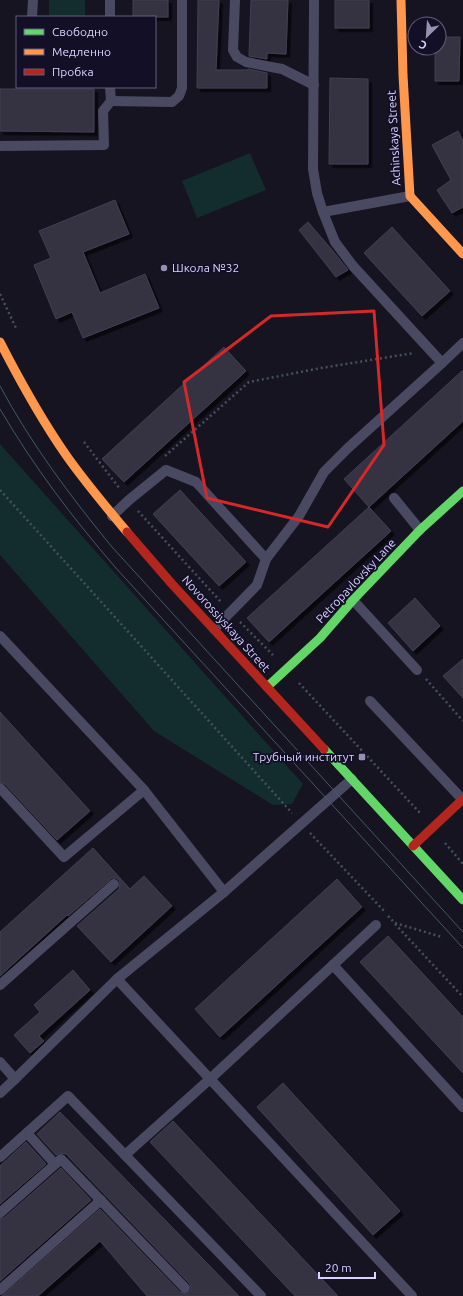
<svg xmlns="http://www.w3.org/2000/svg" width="463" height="1296" font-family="Ubuntu,sans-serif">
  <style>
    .green { fill: #132c2d }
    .building { fill: #343243; stroke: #433f54; filter: url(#shadow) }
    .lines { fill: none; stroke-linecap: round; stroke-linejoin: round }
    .path { stroke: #44505f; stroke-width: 2.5; stroke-dasharray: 2 3; stroke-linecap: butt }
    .lane { stroke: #4a4962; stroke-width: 10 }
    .fast { stroke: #63d668; stroke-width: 9 }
    .slow { stroke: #ff974d; stroke-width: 9 }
    .jam { stroke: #b3261e; stroke-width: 9 }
    .tram { stroke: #43596b; stroke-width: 1 }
    .marked { fill: none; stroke: #d62828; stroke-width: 3; stroke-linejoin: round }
    .poi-dot { fill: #9591b1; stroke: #130f26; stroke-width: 1.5 }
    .labels { text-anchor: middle; stroke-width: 3.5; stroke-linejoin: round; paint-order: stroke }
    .street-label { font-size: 12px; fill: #d9d4ff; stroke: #130f26 }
    .poi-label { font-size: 12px; fill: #d9d4ff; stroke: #130f26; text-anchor: start }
  </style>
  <defs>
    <filter id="shadow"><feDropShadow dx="3.5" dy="3.5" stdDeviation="0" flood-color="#0009"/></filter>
  </defs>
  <rect width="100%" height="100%" fill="#161421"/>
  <!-- green -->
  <g class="green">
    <rect x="49" y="0" width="36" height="17"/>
    <polygon points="250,153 266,190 197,218 182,181"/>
    <polygon points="0,444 303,784 292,804 273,805 154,731 0,555"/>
  </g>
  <!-- building -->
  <g class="building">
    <rect x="133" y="0" width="35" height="17"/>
    <polygon points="198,0 219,0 216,70 248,70 248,69 267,73 267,88 197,88"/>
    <polygon points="251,0 288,0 286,54 267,53 267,59 249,56"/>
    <rect x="335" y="0" width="34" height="28"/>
    <polygon points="439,37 460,37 459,81 435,81 435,48 439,48"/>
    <polygon points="330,78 368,79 368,164 329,164"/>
    <polygon points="0,89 94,89 94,132 0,131"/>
    <polygon points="458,131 463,141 463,207 452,213 437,190 451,180 432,145"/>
    <polygon points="115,200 129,234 83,252 100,293 145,274 159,308 83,338 72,312 56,319 34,265 51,258 39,231"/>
    <polygon points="308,222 333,251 348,270 336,277 299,230"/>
    <polygon points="392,227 450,291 422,316 364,253"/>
    <polygon points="224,347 246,371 124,482 102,459"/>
    <polygon points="463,370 463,421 369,507 344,479"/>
    <polygon points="180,490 246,562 219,586 153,514"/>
    <polygon points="369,507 391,531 269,642 247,618"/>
    <polygon points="415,598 440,626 413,651 388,623"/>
    <polygon points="463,659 463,698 443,676"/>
    <polygon points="0,712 90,811 57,840 5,784 0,782"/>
    <polygon points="93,848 130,889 144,876 172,906 111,962 77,926 119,889 120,883 119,880 116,878 112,878 68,916 67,915 0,976 0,932"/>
    <polygon points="337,879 362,907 220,1037 195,1009"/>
    <polygon points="388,936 463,1017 463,1073 360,962"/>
    <polygon points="73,970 90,990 39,1036 44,1041 30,1053 14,1035 40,1012 34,1005"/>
    <polygon points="283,1083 400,1211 373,1235 257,1107"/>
    <polygon points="60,1112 239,1296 147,1296 100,1241 38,1296 2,1296 100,1209 180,1292 186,1294 191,1290 191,1287 190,1284 66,1154 60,1153 56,1155 37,1134"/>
    <polygon points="173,1121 338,1296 295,1296 150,1142"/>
    <polygon points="26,1142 46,1164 0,1204 0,1166"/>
    <polygon points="61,1168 91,1200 0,1281 0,1219 4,1218"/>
  </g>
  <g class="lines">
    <!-- path -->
    <g class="path">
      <polyline points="0,294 16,328"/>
      <polyline points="84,442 120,489"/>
      <polyline points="165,456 249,382 321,368 414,353"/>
      <polyline points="0,490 292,813"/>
      <polyline points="138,511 221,602"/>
      <polyline points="240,622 273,655"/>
      <polyline points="426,679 463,721"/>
      <polyline points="299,683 420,813"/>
      <polyline points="310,833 385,912"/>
      <polyline points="445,843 463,864"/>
      <polyline points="388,916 395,923 442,937"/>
      <polyline points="395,924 463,997"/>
    </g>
    <!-- lane -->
    <g class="lane">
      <polyline points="110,0 110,17"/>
      <polyline points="235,0 233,50 237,57 246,62 282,69 314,85"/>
      <polyline points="32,17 33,0"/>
      <polyline points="111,101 172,102 179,96 182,88 182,0"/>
      <polyline points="0,146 104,145 103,111 111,101 110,87"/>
      <polyline points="323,212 410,196"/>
      <polyline points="442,363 463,343"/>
      <polyline points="394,498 420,530"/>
      <polyline points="112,516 129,500 166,470 196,482 266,559"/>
      <polyline points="353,600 417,670"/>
      <polyline points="214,629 257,585 266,559 299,516 324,472 348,448 442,363 353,266 335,242 323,212 317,193 313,169 314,0"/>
      <polyline points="0,636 144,790 224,892"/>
      <polyline points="370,701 463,800"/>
      <polyline points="0,788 64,857 144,790"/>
      <polyline points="333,965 376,925"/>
      <polyline points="117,979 412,1296"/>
      <polyline points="0,985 114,884"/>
      <polyline points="0,1062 15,1079 117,979 224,892 352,779"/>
      <polyline points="0,1093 15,1079"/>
      <polyline points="27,1133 55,1164"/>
      <polyline points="125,1155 210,1079 333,965 463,1107"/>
      <polyline points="0,1157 68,1096 261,1296"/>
      <polyline points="0,1213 61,1159 185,1288"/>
      <polyline points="0,1290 101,1200"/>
    </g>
    <!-- fast -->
    <g class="fast">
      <polyline points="267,687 320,638 353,600 420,530 463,491"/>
      <polyline points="324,749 463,900"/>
    </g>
    <!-- slow -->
    <g class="slow">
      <polyline points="401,0 403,75 410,196 463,254"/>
      <path d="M0 342C20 381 41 419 66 455 85 482 106 507 127 532"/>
    </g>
    <!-- jam -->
    <g class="jam">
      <polyline points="127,532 172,584 324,749"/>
      <polyline points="413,846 463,799"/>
    </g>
    <!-- tram -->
    <g class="tram">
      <path d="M0 386C31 444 71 497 112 547L463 932"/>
      <path d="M0 409C34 467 72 517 115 567L463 948"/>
    </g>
  </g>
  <!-- marked area -->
  <path class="marked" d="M374 311 384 445 328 527 207 498 184 382 271 316Z"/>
  <!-- markers -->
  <g class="poi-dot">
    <circle cx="164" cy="268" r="4"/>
    <rect x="358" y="753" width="8" height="8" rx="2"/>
  </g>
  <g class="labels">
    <!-- street labels -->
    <g class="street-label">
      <text transform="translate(394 138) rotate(-93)" y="4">Achinskaya Street</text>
      <text transform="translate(356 581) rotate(-47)" y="4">Petropavlovsky Lane</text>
      <text transform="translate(226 624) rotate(48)" y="4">Novorossiyskaya Street</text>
    </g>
    <!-- poi labels -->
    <g class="poi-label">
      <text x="172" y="272">Школа №32</text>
      <text x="354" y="761" text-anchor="end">Трубный институт</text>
    </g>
  </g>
  <!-- legend -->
  <rect x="16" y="16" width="140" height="72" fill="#130f26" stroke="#625e7d"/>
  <rect x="24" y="29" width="20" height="6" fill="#63d668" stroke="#625e7d"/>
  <text x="52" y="36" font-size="12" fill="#d9d4ff">Свободно</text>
  <rect x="24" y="49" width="20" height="6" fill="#ff974d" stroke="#625e7d"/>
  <text x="52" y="56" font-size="12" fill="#d9d4ff">Медленно</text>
  <rect x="24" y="69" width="20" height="6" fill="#b3261e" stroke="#625e7d"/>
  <text x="52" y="76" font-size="12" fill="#d9d4ff">Пробка</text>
  <!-- north arrow -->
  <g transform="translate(427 36) rotate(205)"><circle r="19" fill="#130f26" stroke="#625e7d"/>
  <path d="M0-3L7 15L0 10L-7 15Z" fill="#9591b1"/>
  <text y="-6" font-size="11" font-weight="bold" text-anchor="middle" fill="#d9d4ff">С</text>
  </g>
  <!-- scale -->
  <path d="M319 1272v6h56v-6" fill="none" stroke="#d9d4ff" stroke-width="2"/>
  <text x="325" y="1272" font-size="12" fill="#d9d4ff" stroke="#130f26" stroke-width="3" paint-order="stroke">20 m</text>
</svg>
